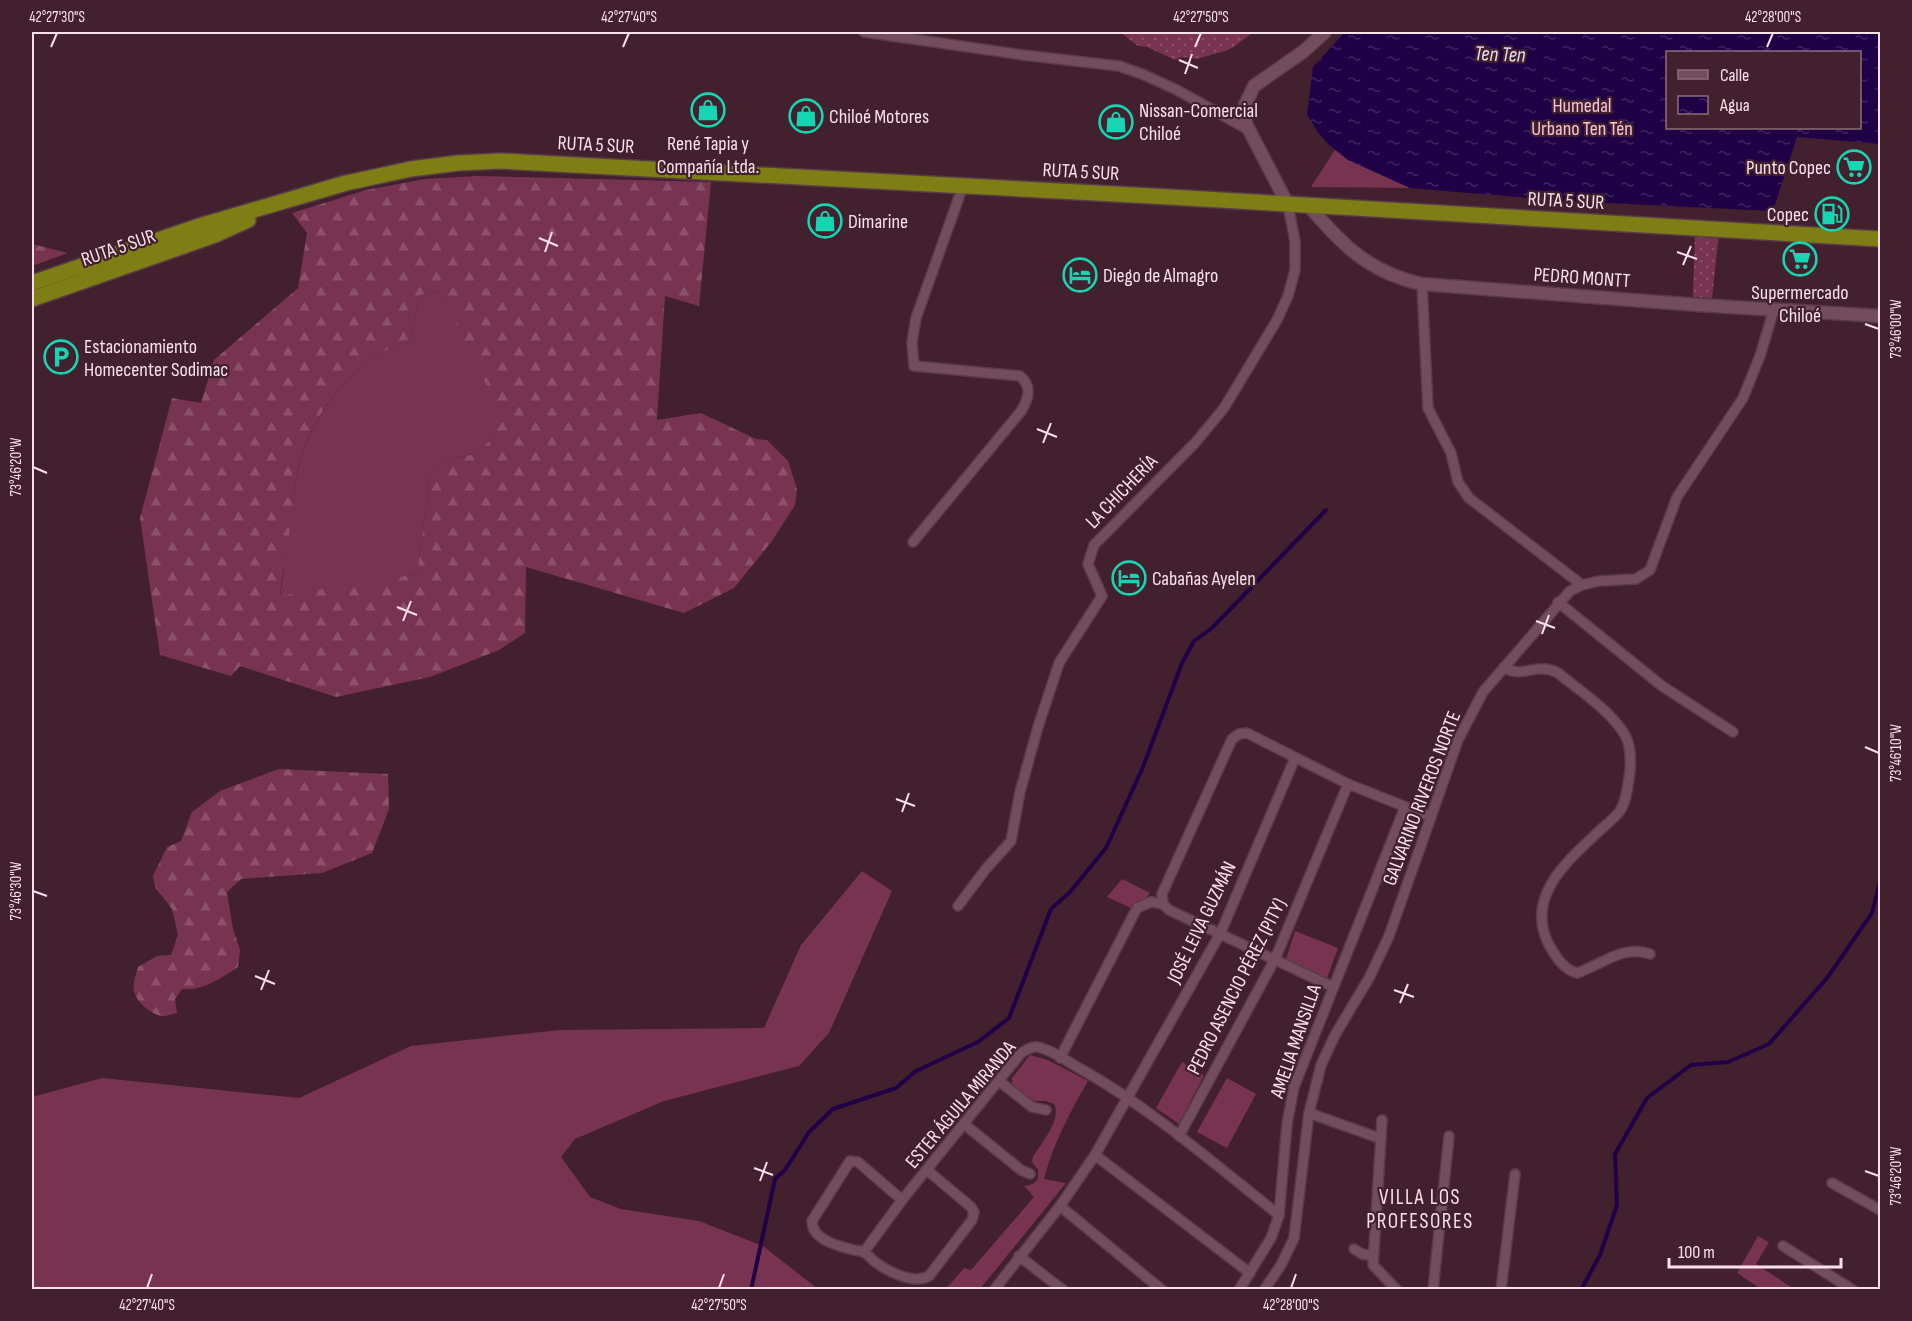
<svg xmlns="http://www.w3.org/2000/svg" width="1912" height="1321" font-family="'Sofia Sans Condensed',sans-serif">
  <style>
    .grass { fill: #783351 }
    .forest { fill: url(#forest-firs); fill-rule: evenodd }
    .park { fill: url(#park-dots) }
    .water { fill: url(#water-ripples); fill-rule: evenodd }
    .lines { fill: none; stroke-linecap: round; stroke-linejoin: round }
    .stream { stroke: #1f0046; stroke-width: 4 }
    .minor-casing { stroke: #5a3c49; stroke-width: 12 }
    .tertiary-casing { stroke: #5a3c49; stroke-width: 15 }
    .trunk-casing { stroke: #5a3c49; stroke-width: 18 }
    .minor { stroke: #744d5c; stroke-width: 9 }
    .tertiary { stroke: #744d5c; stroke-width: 12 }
    .trunk { stroke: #7e7e14; stroke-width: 15 }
    .ticks { fill: none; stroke: #f9e1e9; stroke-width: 2 }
    .labels { text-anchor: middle; stroke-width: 4.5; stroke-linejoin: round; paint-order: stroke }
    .park-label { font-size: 20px; fill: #f5c4d5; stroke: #43202e }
    .poi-label { font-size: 20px; fill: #f9e1e9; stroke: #43202e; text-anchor: start }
    .street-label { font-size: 20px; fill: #f9e1e9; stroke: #43202e }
    .water-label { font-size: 21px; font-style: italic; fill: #e4dff5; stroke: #43202e }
    .neighbourhood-label { font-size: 21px; letter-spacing: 1.5px; fill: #f9e1e9; stroke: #43202e }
    .neatline { fill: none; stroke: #f9e1e9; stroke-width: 2 }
    .ticks-label { font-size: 15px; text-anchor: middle; fill: #f9e1e9 }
  </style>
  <defs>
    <pattern id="forest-firs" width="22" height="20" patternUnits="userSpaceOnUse" patternTransform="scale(1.5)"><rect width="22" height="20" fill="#783351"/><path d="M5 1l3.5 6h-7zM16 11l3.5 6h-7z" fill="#8c506a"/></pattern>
    <pattern id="park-dots" width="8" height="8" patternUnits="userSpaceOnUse" patternTransform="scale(1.5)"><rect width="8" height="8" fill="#783351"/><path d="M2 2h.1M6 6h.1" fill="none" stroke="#8c506a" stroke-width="1.8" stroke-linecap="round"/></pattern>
    <pattern id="water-ripples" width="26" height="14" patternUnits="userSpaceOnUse" patternTransform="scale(1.5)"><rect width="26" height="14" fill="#1f0046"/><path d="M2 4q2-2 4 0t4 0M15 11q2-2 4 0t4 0" fill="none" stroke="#402561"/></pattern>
  </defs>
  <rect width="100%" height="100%" fill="#43202e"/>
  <!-- grass -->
  <g class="grass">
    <polygon points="1335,150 1410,188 1311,187"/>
    <path d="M441 292 499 409 489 441 476 454 447 459 430 477 417 574 280 597C284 568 288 539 292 510 294 496 295 482 298 469 313 409 355 360 412 338L419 295Z"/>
    <polygon points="862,871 892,891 829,1033 799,1066 664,1101 575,1139 561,1157 590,1197 621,1209 699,1221 763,1246 818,1289 32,1289 32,1097 102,1078 299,1098 411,1046 560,1030 764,1028 801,945"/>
    <polygon points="1122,879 1150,893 1144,901 1131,908 1107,897"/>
    <polygon points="1295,931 1338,948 1327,978 1286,959"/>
    <path d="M1030 1055 1048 1060 1088 1081C1070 1112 1053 1144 1044 1179L1066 1183 980 1289 945 1290 964 1268 971 1270 1034 1197 1024 1186 1033 1184 1038 1179V1170L1032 1162 1033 1157C1041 1143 1062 1120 1054 1104L1046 1101H1035L1012 1087V1078Z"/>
    <polygon points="1182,1062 1204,1075 1179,1124 1156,1108"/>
    <polygon points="1227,1078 1256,1094 1227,1148 1197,1132"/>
    <polygon points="1758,1236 1769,1242 1756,1264 1794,1289 1761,1289 1737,1273"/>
  </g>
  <!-- forest -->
  <g class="forest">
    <path d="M477 176 711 182 699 306 665 296 657 420 701 413 756 439 767 440 788 461 797 489 795 505 772 541 734 588 684 613 526 567 525 633 499 650 430 677 336 697 240 666 231 676 160 655 140 518 172 398 201 403 214 360 298 288 307 233 292 213 366 190 425 179ZM441 292 498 409 489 441 476 454 447 459 430 477 417 574 280 596C282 574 287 551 290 528 293 508 294 488 298 468 313 409 355 360 412 338L419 295Z"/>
    <polygon points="32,244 68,253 32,266"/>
    <path d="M279 769 388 774 389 809 372 853 322 873 241 879 227 892 233 929 240 950 238 967C221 978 203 991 182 989L175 999 177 1013C172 1014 167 1016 162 1016 152 1015 136 1002 134 991 132 983 136 975 138 967L157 956 171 955 178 935 172 909 155 887 153 876 167 847 181 841 192 812 220 791Z"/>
  </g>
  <!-- park -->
  <g class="park">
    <polygon points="1120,32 1254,32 1232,48 1225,51 1197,59 1182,57 1175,60 1147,47 1138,46"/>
    <polygon points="1695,231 1719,233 1712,298 1693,297"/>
  </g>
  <!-- water -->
  <path class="water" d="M1345 32H1880V144L1797 137 1773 211 1566 201 1410 188 1348 160 1329 145 1317 131 1307 114 1313 67ZM1668 52H1860V128H1668Z"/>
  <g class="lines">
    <!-- stream -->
    <g class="stream">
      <polyline points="751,1290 775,1179 785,1170 809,1132 833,1109 896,1088 916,1071 978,1042 1009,1018 1051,909 1070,892 1106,848 1143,767 1182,663 1194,641 1212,628 1326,510"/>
      <polyline points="1581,1290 1600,1255 1617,1205 1615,1154 1647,1098 1691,1065 1728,1062 1769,1044 1827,978 1872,913 1880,881"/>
    </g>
    <defs>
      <g id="minor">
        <polyline points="864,32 1023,55 1119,66 1142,74 1177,90 1249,130"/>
        <polyline points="1422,284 1428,408 1451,453 1458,482 1469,498 1582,585"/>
        <path d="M913 542 1022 410C1029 397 1032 386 1020 376L914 366 912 342 916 318 963 186"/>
        <polyline points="1558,602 1662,686 1733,732"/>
        <path d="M1504 667C1522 680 1536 661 1558 673 1580 691 1610 710 1625 735 1631 746 1631 759 1630 771 1628 784 1627 800 1620 811 1614 819 1604 826 1597 833 1565 863 1525 898 1549 945 1556 957 1563 969 1577 973 1601 965 1624 944 1650 954"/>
        <polyline points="958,906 985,870 1011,841 1020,792 1038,727 1059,663 1102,596 1088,564 1094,545 1195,443 1224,408 1277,320 1288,296 1295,270 1295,241 1288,205"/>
        <polyline points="1333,987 1169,910 1163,904 1162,894 1232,739 1239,734 1247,733 1348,784 1429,816"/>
        <polyline points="1060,1058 1137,908 1151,902 1163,904"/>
        <polyline points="999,1081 1032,1107 1046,1110"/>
        <polyline points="1309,1113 1379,1138"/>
        <polyline points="1382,1120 1373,1265 1397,1290"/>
        <polyline points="964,1124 1021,1170 1030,1174"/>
        <polyline points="1179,1136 1275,959 1348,784"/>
        <polyline points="1095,1155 1250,1273"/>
        <polyline points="1832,1183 1880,1210"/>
        <path d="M902 1200 858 1162 850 1161 812 1221C812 1240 838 1246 854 1250 857 1251 860 1250 863 1252 867 1253 870 1258 874 1261 887 1271 913 1285 929 1276L972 1220 974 1212 971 1207 927 1170"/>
        <polyline points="1060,1206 1162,1290"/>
        <polyline points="1783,1246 1853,1290"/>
        <polyline points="1354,1249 1362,1254 1373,1256"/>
        <path d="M864 1252 902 1200 1021 1053C1026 1050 1032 1046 1038 1047 1052 1050 1067 1061 1079 1068 1151 1108 1214 1164 1279 1215"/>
        <polyline points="1019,1256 1063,1290"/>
        <polyline points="994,1290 1060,1206 1095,1155 1220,934 1295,758"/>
        <polyline points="1239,1290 1271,1238 1279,1215 1287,1124 1294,1087 1405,807"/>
        <polyline points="1264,1290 1281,1265 1294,1238 1309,1113 1321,1065 1335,1035 1369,978 1389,936 1458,740 1483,692 1570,591 1582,585 1599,581 1636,579 1650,570 1677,497 1743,398 1760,356 1774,309"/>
        <polyline points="1433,1290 1449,1136"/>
        <polyline points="1501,1290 1515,1174"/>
      </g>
      <g id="tertiary">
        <polyline points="1288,205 1246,124 1245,105 1254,86 1304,51 1325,32"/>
        <path d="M1309 206C1342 245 1370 273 1422 284L1698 305 1880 316"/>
      </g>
      <g id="trunk">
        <polyline points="32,283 196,227 346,183 411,169 458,163 501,161 1152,196 1880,239"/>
        <polyline points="32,299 215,235 248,220"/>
      </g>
    </defs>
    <!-- minor casing -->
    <use href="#minor" class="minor-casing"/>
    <!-- tertiary casing -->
    <use href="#tertiary" class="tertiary-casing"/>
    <!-- trunk casing -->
    <use href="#trunk" class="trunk-casing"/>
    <!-- minor -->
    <use href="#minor" class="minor"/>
    <!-- tertiary -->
    <use href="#tertiary" class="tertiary"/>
    <!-- trunk -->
    <use href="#trunk" class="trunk"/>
  </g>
  <!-- ticks -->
  <path class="ticks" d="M51 47 57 33M623 47 629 33M1195 47 1201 33M1767 47 1773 33M1179 60 1198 68M1185 74 1192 54M539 238 558 246M545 252 552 232M1677 252 1697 259M1683 265 1691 246M1865 324 1879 329M1037 429 1057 437M1043 443 1051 423M33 467 47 473M397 607 417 615M403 621 411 601M1536 621 1555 628M1542 634 1549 615M1865 747 1879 753M896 799 915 806M902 812 909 793M33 891 47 896M255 976 275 984M261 990 269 970M1394 990 1414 997M1400 1003 1408 984M754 1168 773 1175M1865 1171 1879 1176M760 1181 767 1162M147 1288 152 1274M719 1288 724 1274M1291 1288 1296 1274"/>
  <!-- icons -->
  <defs>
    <symbol id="shop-ring" viewBox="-11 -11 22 22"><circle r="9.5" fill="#43202e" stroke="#16d5b3" stroke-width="1.5"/><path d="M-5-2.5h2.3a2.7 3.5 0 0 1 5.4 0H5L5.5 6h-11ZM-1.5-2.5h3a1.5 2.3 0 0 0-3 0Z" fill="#16d5b3"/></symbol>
    <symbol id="supermarket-ring" viewBox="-11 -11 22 22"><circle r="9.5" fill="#43202e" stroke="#16d5b3" stroke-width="1.5"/><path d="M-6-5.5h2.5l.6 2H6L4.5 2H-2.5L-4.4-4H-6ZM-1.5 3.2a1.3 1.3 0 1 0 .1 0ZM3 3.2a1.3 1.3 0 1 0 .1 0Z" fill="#16d5b3"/></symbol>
    <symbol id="fuel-ring" viewBox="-11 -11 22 22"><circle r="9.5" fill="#43202e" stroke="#16d5b3" stroke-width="1.5"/><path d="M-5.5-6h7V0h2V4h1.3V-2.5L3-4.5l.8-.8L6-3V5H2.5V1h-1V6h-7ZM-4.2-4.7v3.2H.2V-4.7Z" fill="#16d5b3"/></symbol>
    <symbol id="hotel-ring" viewBox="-11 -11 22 22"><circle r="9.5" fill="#43202e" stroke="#16d5b3" stroke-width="1.5"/><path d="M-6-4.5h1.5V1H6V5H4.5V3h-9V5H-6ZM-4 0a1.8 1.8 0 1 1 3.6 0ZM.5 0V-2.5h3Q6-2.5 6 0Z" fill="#16d5b3"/></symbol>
    <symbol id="parking-ring" viewBox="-11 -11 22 22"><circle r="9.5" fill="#43202e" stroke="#16d5b3" stroke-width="1.5"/><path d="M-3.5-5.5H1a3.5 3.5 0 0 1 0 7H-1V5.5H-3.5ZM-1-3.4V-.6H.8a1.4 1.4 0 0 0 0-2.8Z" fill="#16d5b3"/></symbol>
  </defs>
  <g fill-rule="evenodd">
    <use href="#shop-ring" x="689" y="91" width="38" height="38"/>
    <use href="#shop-ring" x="787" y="97" width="38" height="38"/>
    <use href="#shop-ring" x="1097" y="103" width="38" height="38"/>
    <use href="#supermarket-ring" x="1835" y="148" width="38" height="38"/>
    <use href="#fuel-ring" x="1813" y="195" width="38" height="38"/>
    <use href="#shop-ring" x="806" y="202" width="38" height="38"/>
    <use href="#supermarket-ring" x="1781" y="240" width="38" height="38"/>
    <use href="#hotel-ring" x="1061" y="256" width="38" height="38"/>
    <use href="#parking-ring" x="42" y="338" width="38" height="38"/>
    <use href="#hotel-ring" x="1110" y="559" width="38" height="38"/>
  </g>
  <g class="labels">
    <!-- park labels -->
    <g class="park-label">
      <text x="1582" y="112">Humedal<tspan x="1582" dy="23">Urbano Ten Tén</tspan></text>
    </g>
    <!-- poi labels -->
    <g class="poi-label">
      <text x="1139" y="117">Nissan-Comercial<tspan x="1139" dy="23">Chiloé</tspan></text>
      <text x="829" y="123">Chiloé Motores</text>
      <text x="708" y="150" text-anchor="middle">René Tapia y<tspan x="708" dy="23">Compañía Ltda.</tspan></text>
      <text x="1831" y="174" text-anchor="end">Punto Copec</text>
      <text x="1809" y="221" text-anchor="end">Copec</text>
      <text x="848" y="228">Dimarine</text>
      <text x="1103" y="282">Diego de Almagro</text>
      <text x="1800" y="299" text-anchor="middle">Supermercado<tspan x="1800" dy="23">Chiloé</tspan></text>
      <text x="84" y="353">Estacionamiento<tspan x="84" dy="23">Homecenter Sodimac</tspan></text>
      <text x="1152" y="585">Cabañas Ayelen</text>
    </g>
    <!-- street labels -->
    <g class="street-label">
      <text transform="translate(596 144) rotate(3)" y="7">RUTA 5 SUR</text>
      <text transform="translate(1081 171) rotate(3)" y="7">RUTA 5 SUR</text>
      <text transform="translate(1566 200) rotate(3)" y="7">RUTA 5 SUR</text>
      <text transform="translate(118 247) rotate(-19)" y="7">RUTA 5 SUR</text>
      <text transform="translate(1582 277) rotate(4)" y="7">PEDRO MONTT</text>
      <text transform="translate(1121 491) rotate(-46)" y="7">LA CHICHERÍA</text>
      <text transform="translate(1421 798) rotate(-69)" y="7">GALVARINO RIVEROS NORTE</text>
      <text transform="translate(1201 922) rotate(-64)" y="7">JOSÉ LEIVA GUZMÁN</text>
      <text transform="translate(1236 986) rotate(-63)" y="7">PEDRO ASENCIO PÉREZ (PITY)</text>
      <text transform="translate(1295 1041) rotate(-71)" y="7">AMELIA MANSILLA</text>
      <text transform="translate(960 1104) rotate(-50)" y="7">ESTER ÁGUILA MIRANDA</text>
    </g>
    <!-- water labels -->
    <g class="water-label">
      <text transform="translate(1500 54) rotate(2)" y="7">Ten Ten</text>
    </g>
    <!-- neighbourhood labels -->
    <g class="neighbourhood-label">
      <text x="1420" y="1204">VILLA LOS<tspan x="1420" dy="24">PROFESORES</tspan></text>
    </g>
  </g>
  <!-- border -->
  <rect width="1912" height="1321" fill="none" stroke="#43202e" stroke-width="66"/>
  <!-- legend -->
  <rect x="1666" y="51" width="195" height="78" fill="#43202e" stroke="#8c6d79" stroke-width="1.5"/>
  <rect x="1678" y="70" width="30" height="9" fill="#744d5c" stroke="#8c6d79" stroke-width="1.5"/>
  <text x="1720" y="81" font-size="18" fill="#f9e1e9">Calle</text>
  <rect x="1678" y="96" width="30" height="18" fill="url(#water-ripples)" stroke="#8c6d79" stroke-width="1.5"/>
  <text x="1720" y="111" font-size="18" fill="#f9e1e9">Agua</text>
  <!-- scale -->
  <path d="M1669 1258v9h172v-9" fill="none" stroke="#f9e1e9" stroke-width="3"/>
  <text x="1678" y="1258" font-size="18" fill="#f9e1e9" stroke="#43202e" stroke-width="4.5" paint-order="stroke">100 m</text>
  <rect x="33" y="33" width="1846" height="1255" class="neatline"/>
  <g class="ticks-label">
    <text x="57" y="22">42°27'30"S</text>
    <text x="629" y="22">42°27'40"S</text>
    <text x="1201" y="22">42°27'50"S</text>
    <text x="1773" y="22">42°28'00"S</text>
    <text transform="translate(1896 329) rotate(-90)" y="5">73°46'00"W</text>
    <text transform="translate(16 467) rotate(-90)" y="5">73°46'20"W</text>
    <text transform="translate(1896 753) rotate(-90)" y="5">73°46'10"W</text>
    <text transform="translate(16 891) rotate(-90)" y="5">73°46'30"W</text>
    <text transform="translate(1896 1176) rotate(-90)" y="5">73°46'20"W</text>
    <text x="147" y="1310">42°27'40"S</text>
    <text x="719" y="1310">42°27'50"S</text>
    <text x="1291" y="1310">42°28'00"S</text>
  </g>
</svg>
